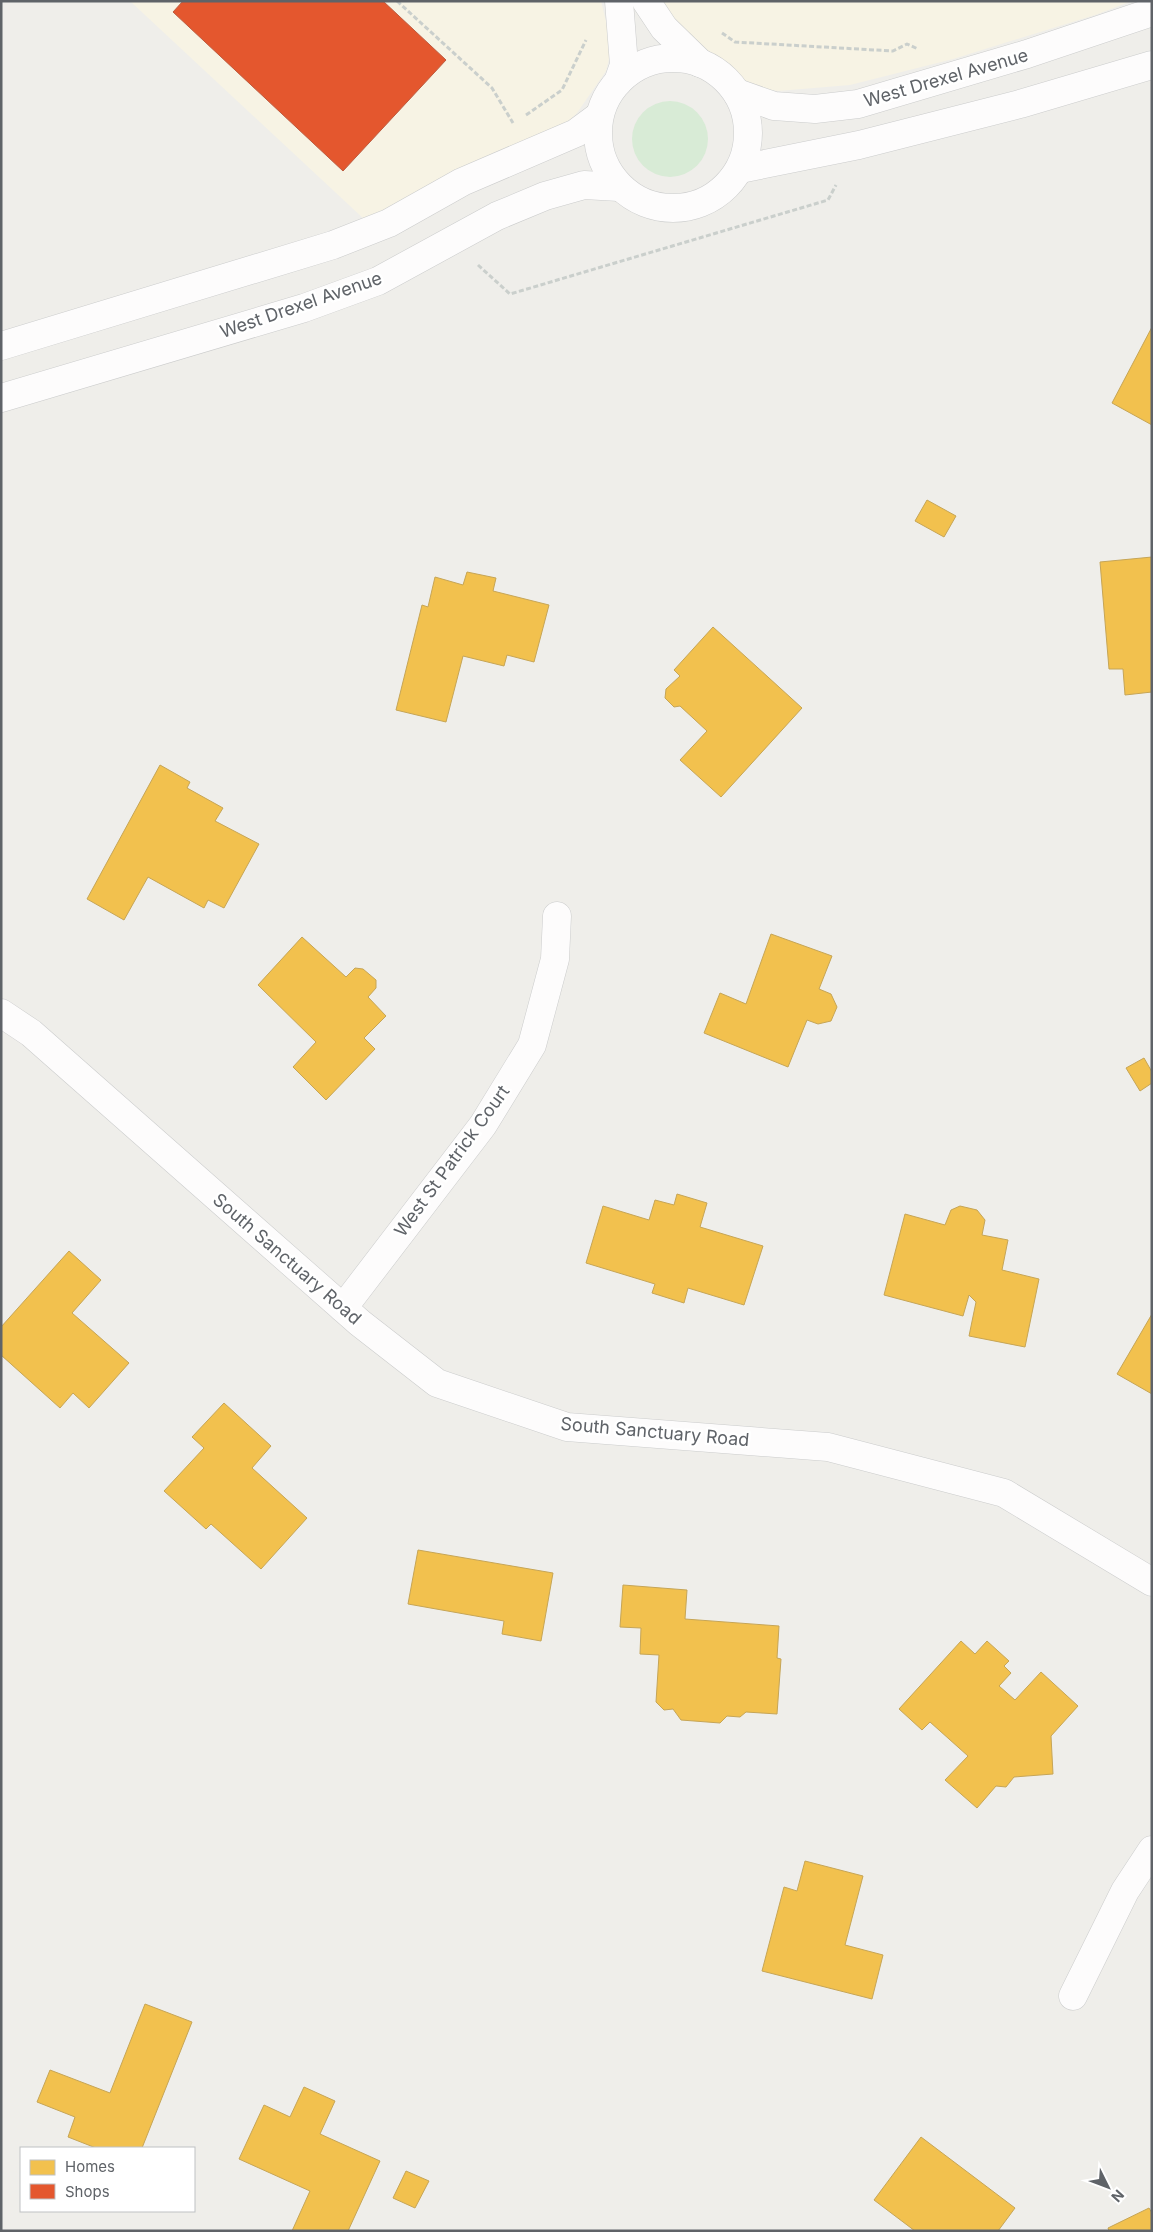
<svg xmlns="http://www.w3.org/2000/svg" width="1153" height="2232" font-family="Inter,sans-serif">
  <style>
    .commercial { fill: #f7f3e4 }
    .green { fill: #d8ebd6 }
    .homes { fill: #f2c14e; stroke: #c6a556 }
    .shops { fill: #e4572e; stroke: #bc5b3f }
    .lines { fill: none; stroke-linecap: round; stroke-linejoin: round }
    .minor-casing { stroke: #cbcccc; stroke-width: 29 }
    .path { stroke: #cacfcc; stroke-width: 3; stroke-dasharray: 5 2.5; stroke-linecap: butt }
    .minor { stroke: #fdfcfc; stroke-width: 28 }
    .labels { text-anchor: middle; stroke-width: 5; stroke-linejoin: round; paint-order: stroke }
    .street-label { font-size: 18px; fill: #5f6368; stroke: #fff }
  </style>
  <rect width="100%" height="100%" fill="#efeeea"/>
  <!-- commercial -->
  <g class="commercial">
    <polygon points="130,1 601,1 610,38 610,55 606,71 577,113 563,127 364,219"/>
    <polygon points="662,1 1132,1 1095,15 953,59 850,85 778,91 758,88 746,83 731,71 699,47 679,26"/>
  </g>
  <!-- green -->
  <circle class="green" cx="670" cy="139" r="38"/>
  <!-- homes -->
  <g class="homes">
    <polygon points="1152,327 1152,425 1112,403"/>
    <polygon points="927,500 956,516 944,537 915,521"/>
    <polygon points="1152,557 1152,692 1125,695 1123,669 1109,669 1100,562"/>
    <polygon points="467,572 496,578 493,591 549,605 534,662 507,655 504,666 463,656 446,722 396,710 422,605 428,607 435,577 463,585"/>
    <polygon points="713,627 802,708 721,797 680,760 707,731 680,706 674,707 665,698 666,689 680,676 674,670"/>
    <polygon points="160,765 190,782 187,788 223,808 215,821 259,844 224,908 208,900 204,908 148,877 124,920 87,899"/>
    <polygon points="771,934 832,956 819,989 831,994 837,1007 831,1021 818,1024 807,1020 788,1067 704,1033 720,993 746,1004"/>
    <polygon points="302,937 346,977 355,968 363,969 376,980 376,988 368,997 386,1016 364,1038 375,1049 326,1100 293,1067 316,1042 258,985"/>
    <polygon points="1144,1058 1152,1072 1152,1083 1140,1091 1126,1068"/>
    <polygon points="677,1194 707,1203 700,1227 763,1246 744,1305 688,1288 684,1303 652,1293 655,1284 586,1263 603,1206 649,1220 655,1200 674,1205"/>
    <polygon points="960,1206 977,1210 985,1220 982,1235 1008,1240 1002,1270 1039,1279 1025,1347 969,1336 976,1302 969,1295 963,1316 884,1295 905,1214 945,1225 951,1210"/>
    <polygon points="69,1251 101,1280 72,1313 129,1363 89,1408 73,1393 60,1408 1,1355 1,1327"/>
    <polygon points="1152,1314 1152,1394 1117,1374"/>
    <polygon points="224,1403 271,1446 252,1468 307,1518 261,1569 211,1524 206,1529 164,1491 204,1448 192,1437"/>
    <polygon points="418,1550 553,1573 541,1641 502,1634 504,1621 408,1604"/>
    <polygon points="623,1585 687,1590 685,1619 779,1626 777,1658 781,1659 777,1714 746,1712 740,1717 727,1716 720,1723 681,1720 673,1709 664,1710 656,1702 659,1655 640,1654 641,1628 620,1627"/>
    <polygon points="961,1641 975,1654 987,1641 1009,1661 1004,1666 1011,1673 999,1686 1015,1700 1041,1672 1078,1706 1051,1736 1053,1774 1014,1777 1006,1787 996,1786 977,1808 945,1780 968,1756 930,1722 922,1730 899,1709"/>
    <polygon points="805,1861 863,1876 845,1945 883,1955 872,1999 762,1971 784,1887 797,1891"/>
    <polygon points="145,2004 192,2022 142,2148 96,2148 68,2137 75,2117 37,2102 50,2070 110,2093"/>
    <polygon points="304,2087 335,2101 320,2134 380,2161 348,2231 292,2231 310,2191 239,2159 264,2105 290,2117"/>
    <polygon points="921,2137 1015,2208 998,2231 915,2231 874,2200"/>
    <polygon points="406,2171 429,2181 415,2208 393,2198"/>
    <polygon points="1149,2208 1152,2213 1152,2231 1109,2231 1108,2228"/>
  </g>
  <!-- shops -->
  <polygon class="shops" points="183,1 383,1 446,60 343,171 173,12"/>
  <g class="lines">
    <defs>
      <g id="minor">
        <polyline points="646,1 664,28 700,63"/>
        <circle cx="673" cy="133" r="75"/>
        <polyline points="618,82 624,65 619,1"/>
        <polyline points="737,93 774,106 815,109 858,104 1027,54 1152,12"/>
        <polyline points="740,169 859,145 1020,104 1152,65"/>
        <polyline points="1,346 333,245 389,223 462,182 576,133 599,116"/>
        <polyline points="1,398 304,308 378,281 497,216 545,196 584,185 619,187"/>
        <polyline points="1,1013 31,1033 360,1323 437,1383 567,1427 828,1447 1004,1493 1152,1582"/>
        <polyline points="343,1308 483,1125 532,1045 555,959 557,916"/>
        <polyline points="1073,1996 1125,1891 1152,1850"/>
      </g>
    </defs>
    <!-- minor casing -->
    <use href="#minor" class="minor-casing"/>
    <!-- path -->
    <g class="path">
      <polyline points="397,1 492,88 513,123"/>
      <polyline points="722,33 735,42 893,51 907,44 918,49"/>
      <polyline points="526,115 562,90 586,40"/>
      <polyline points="478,265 510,294 828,200 836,185"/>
    </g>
    <!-- minor -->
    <use href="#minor" class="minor"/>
  </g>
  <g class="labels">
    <!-- street labels -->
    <g class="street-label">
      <text transform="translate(946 78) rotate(-16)" y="6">West Drexel Avenue</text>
      <text transform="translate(301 305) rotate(-19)" y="6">West Drexel Avenue</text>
      <text transform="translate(452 1161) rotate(-54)" y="6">West St Patrick Court</text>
      <text transform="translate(287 1259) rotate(41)" y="6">South Sanctuary Road</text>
      <text transform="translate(655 1432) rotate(5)" y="6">South Sanctuary Road</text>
    </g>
  </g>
  <!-- border -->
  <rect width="1153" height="2232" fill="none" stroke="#5f6368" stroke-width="5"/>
  <!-- legend -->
  <rect x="20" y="2147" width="175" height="65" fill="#ffffff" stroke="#bfc1c3"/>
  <rect x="30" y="2160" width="25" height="15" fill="#f2c14e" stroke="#bfc1c3"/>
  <text x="65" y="2172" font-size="15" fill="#5f6368">Homes</text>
  <rect x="30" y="2184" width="25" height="15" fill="#e4572e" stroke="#bfc1c3"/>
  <text x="65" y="2197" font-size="15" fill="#5f6368">Shops</text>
  <!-- north arrow -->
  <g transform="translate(1108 2187) rotate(132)" stroke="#ffffff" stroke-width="4" paint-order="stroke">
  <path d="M0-4L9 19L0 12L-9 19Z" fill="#5f6368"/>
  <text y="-8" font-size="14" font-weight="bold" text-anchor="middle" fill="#5f6368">N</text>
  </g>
</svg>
